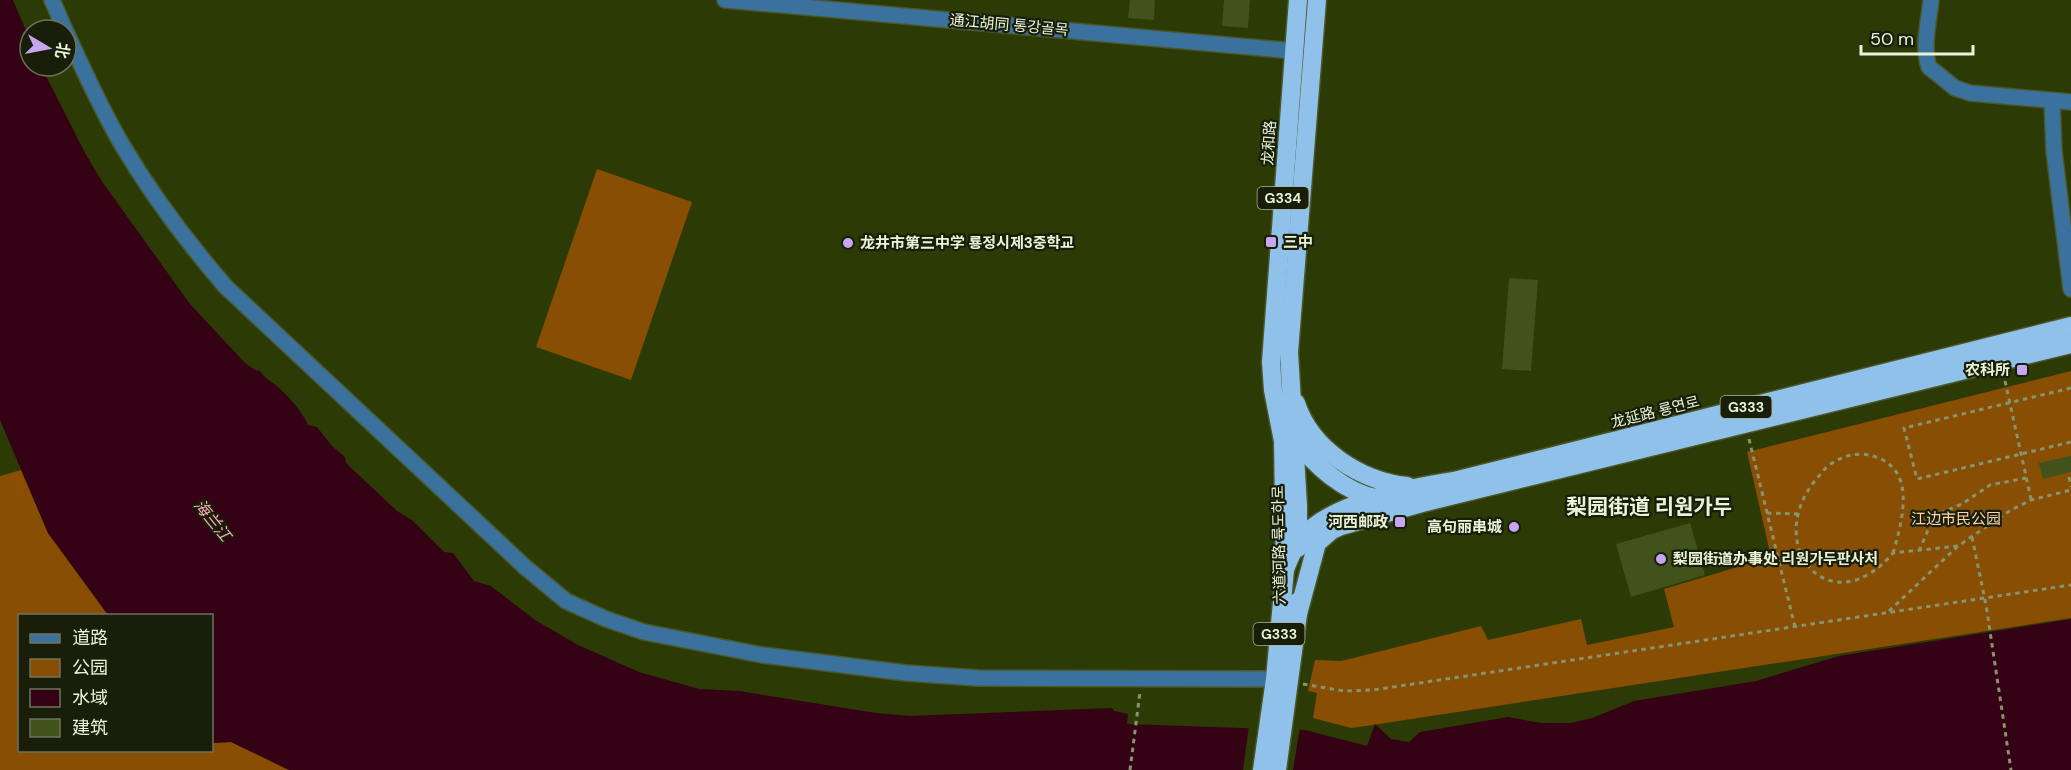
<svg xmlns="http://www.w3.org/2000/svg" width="2071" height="770" font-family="'DM Sans','Noto Sans SC','Noto Sans KR',sans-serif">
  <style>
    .green { fill: #874e04 }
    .water { fill: #350215 }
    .pier { fill: #2c3a06 }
    .building { fill: #42521b }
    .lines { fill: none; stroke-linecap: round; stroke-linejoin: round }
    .street-casing { stroke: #4a5828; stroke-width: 18 }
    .highway-casing { stroke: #4a5828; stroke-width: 21 }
    .path { stroke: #88946d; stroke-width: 3; stroke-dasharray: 4.5 4.5; stroke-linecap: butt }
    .street { stroke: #3b729d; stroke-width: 15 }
    .highway { stroke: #8fc1ea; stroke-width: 18 }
    .poi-dot { fill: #c6a6f0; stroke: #181e0a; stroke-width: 2 }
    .labels { text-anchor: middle; stroke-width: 4.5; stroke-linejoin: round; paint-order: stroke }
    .shield { fill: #181e0a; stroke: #aab39a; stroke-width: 1.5 }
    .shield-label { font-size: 14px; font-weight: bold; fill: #e9f3d8 }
    .street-label { font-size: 15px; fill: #e9f3d8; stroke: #181e0a }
    .poi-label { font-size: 15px; font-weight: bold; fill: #e9f3d8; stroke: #181e0a; text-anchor: start }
    .park-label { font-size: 15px; fill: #fdd4b0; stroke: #181e0a }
    .water-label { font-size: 16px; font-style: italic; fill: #feabbf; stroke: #181e0a }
    .district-label { font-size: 21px; font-weight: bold; fill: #e9f3d8; stroke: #181e0a }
  </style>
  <rect width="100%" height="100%" fill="#2c3a06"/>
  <!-- green -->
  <g class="green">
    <polygon points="597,169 692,202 631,380 536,347"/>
    <polygon points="2071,371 2071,618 1366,726 1351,728 1313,718 1317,693 1308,691 1315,660 1341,661 1481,626 1488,640 1581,619 1587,645 1674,627 1664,589 1771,557 1747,452"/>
    <polygon points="21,470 48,533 108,615 20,616 20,750 212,750 212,743 231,742 289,770 0,770 0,476"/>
  </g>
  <!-- water -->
  <path class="water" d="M0 0H13L30 40V66H41L85 153 103 183 190 304 245 363 255 370 260 371C265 379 271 381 278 387 291 399 301 410 308 425L317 427 332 446 345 457 346 463 397 511 412 520 444 552 453 553 474 581 491 586 535 620 578 645 639 672 699 689 739 691 876 713 909 716 1112 708 1114 711 1128 714 1127 724 1305 730 1367 746 1375 724 1391 739 1409 742 1420 732 1508 717 1541 723H1571L1592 718 1634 701 1756 681 1839 656 2071 619V770H289L231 742 212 743V616L108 615 48 533 0 420Z"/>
  <!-- pier -->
  <polygon class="pier" points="1249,725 1300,727 1293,770 1243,770"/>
  <!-- building -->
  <g class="building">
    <polygon points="1130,0 1155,0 1154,20 1128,18"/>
    <polygon points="1224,0 1250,0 1248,28 1222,26"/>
    <polygon points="1509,278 1538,280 1531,371 1502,369"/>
    <polygon points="2071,456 2071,472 2043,479 2039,463"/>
    <polygon points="1690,523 1705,575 1631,597 1616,544"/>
  </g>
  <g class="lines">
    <defs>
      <g id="street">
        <polyline points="52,0 65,30"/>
        <polyline points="725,0 1294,51"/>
        <path d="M1931 0C1929 21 1922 47 1929 67L1955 88 1970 93 2071 102"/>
        <path d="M66 32C83 69 100 107 121 143 151 194 187 242 226 287L525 567 566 601 606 619 644 632 762 655 906 673 978 678 1275 679 1285 681"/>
        <polyline points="2052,101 2054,151 2071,289"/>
      </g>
      <g id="highway">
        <path d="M1296 403C1311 450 1361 481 1407 486"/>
        <path d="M1294 438C1314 465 1345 493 1379 499"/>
        <polyline points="1298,548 1298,506 1289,352 1317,0"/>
        <path d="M1285 569C1289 560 1293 548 1300 540 1329 503 1409 488 1454 481L2071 326"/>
        <polyline points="1298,614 1317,543 1332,530 1341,526 1422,503 2071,344"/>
        <polyline points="1262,770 1275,679 1285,569 1283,441 1273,390 1271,362 1298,0"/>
        <polyline points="1277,770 1298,614 1297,602"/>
      </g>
    </defs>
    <!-- street casing -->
    <use href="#street" class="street-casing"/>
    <!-- highway casing -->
    <use href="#highway" class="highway-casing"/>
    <!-- path -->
    <g class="path">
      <polyline points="2005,381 2031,499"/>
      <polyline points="2071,388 1904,428 1917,479 2071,442"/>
      <polyline points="1749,439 1795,627"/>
      <polyline points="2069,477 2071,487"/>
      <polyline points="1767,513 1798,514"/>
      <polyline points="1972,537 1986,605 2011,770"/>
      <polyline points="1919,551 1934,516 1962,504 1990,485 2026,478"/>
      <path d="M1893 553C1902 522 1917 471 1876 457 1859 451 1844 455 1829 465 1823 470 1819 476 1814 482 1763 547 1831 626 1893 553L1958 546"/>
      <polyline points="1889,611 1958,546 2011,510 2031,500 2071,490"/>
      <polyline points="1303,684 1344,691 1373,690 2071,585"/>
      <polyline points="1130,770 1140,692"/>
    </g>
    <!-- street -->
    <use href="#street" class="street"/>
    <!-- highway -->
    <use href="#highway" class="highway"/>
  </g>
  <!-- markers -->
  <g class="poi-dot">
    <rect x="1265" y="236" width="12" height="12" rx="3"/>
    <circle cx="848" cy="243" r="6"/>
    <rect x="2016" y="364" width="12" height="12" rx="3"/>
    <rect x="1394" y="516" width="12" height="12" rx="3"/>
    <circle cx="1514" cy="527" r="6"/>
    <circle cx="1661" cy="559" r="6"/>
  </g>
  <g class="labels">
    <!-- shield labels -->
    <g class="shield">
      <rect x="1257.5" y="187" width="51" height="22" rx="4.5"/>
      <rect x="1720.5" y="396" width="51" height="22" rx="4.5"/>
      <rect x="1253.5" y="623" width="51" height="22" rx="4.5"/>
    </g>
    <g class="shield-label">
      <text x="1283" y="203">G334</text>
      <text x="1746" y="412">G333</text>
      <text x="1279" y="639">G333</text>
    </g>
    <!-- street labels -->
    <g class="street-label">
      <text transform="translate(1009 25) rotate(5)" y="5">通江胡同 통강골목</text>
      <text transform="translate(1269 143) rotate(-86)" y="5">龙和路</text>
      <text transform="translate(1655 412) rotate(-14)" y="5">龙延路 룡연로</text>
      <text transform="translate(1279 545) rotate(-91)" y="5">六道河路 륙도하로</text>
    </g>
    <!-- poi labels -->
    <g class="poi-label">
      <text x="1283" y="247">三中</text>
      <text x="860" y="248">龙井市第三中学 룡정시제3중학교</text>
      <text x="2010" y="375" text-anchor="end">农科所</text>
      <text x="1388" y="527" text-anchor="end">河西邮政</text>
      <text x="1502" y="532" text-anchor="end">高句丽串城</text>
      <text x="1673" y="564">梨园街道办事处 리원가두판사처</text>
    </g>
    <!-- park labels -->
    <g class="park-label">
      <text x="1956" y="524">江边市民公园</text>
    </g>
    <!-- water labels -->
    <g class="water-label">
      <text transform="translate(213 520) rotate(51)" y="6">海兰江</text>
    </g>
    <!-- district labels -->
    <g class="district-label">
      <text x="1649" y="514">梨园街道 리원가두</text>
    </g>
  </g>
  <!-- legend -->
  <rect x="18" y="614" width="195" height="138" fill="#181e0a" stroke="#6c735c" stroke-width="1.5"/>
  <rect x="30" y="634" width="30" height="9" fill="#3b729d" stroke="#6c735c" stroke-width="1.5"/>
  <text x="72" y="644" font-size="18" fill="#e9f3d8">道路</text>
  <rect x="30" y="659" width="30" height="18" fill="#874e04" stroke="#6c735c" stroke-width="1.5"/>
  <text x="72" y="674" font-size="18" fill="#e9f3d8">公园</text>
  <rect x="30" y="689" width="30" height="18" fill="#350215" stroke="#6c735c" stroke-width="1.5"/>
  <text x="72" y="704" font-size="18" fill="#e9f3d8">水域</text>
  <rect x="30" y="719" width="30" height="18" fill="#42521b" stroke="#6c735c" stroke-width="1.5"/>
  <text x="72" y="734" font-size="18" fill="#e9f3d8">建筑</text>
  <!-- north arrow -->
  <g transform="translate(48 48) rotate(100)"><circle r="28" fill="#181e0a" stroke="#6c735c" stroke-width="1.5"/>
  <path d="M0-4.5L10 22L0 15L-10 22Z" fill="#c6a6f0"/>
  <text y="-9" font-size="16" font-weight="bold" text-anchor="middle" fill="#e9f3d8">北</text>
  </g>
  <!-- scale -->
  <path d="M1861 45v9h112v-9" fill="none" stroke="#e9f3d8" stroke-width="3"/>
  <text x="1870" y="45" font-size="18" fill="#e9f3d8" stroke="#181e0a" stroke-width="4.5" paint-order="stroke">50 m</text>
</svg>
